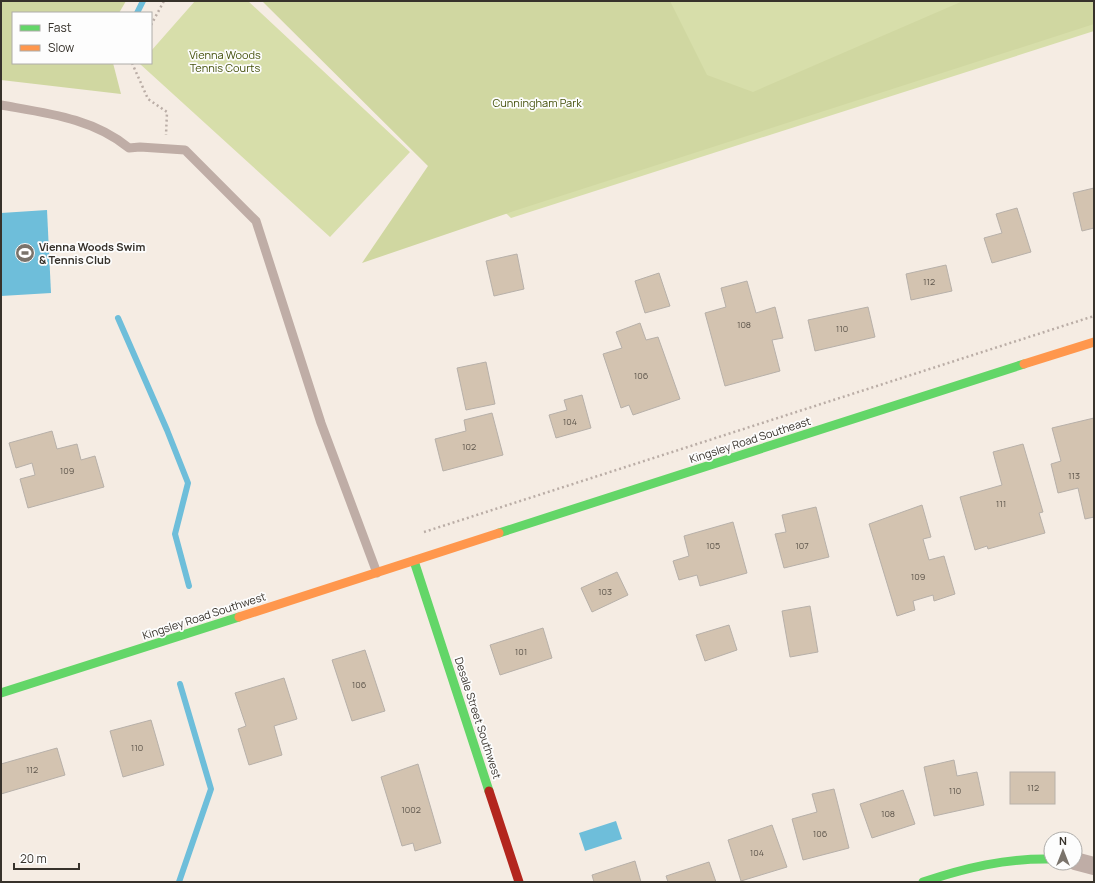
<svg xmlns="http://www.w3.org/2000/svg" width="1095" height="883" font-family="Manrope,sans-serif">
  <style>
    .green { fill: #d7deaa }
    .forest { fill: #d0d7a1 }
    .water { fill: #6ebeda }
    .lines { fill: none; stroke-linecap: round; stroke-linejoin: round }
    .stream { stroke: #6ebeda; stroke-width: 6 }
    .building { fill: #d3c3b0; stroke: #b7b0a9 }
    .path { stroke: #baada6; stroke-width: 2.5; stroke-dasharray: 2 3; stroke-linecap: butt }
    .lane { stroke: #bfada6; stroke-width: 9 }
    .street { stroke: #bfada6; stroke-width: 18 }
    .fast { stroke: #63d668; stroke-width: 9 }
    .slow { stroke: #ff974d; stroke-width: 9 }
    .jam { stroke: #b3261e; stroke-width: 9 }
    .labels { text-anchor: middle; stroke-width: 3.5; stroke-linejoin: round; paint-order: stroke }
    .number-label { font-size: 9px; fill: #5e564c }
    .park-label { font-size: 11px; fill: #45510c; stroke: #fdfdfd }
    .poi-label { font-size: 11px; font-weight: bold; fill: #37322b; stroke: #fdfdfd; text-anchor: start }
    .street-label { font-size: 11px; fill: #37322b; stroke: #fdfdfd }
  </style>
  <rect width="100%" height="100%" fill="#f5ece3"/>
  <!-- green -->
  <g class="green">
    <polygon points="195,1 248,1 410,152 330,237 140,64 151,63 151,51"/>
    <polygon points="278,1 1094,1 1094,31 511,218"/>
  </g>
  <!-- forest -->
  <g class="forest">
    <polygon points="1,1 126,1 119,13 13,13 13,63 113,63 121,94 1,80"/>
    <polygon points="262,1 670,1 707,75 753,92 963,1 1094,1 1094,24 517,210 362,263 428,166"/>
  </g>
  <!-- water -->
  <g class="water">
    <polygon points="47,210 51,293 1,296 1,213"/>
    <polygon points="616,821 622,839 585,851 579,833"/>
  </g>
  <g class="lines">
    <!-- stream -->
    <g class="stream">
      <polyline points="137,13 143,1"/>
      <polyline points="118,318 167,430 188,483 175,534 189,586"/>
      <polyline points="179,882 211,789 180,684"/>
    </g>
  </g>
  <!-- building -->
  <g class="building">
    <polygon points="1094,188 1094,228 1082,231 1073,193"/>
    <polygon points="1017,208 1031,252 992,263 984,238 1002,233 996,214"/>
    <polygon points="517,254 524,289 494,296 486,261"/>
    <polygon points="946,265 952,291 911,300 906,274"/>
    <polygon points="659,273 670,306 645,313 635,281"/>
    <polygon points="747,281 756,313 775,307 783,338 772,340 780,371 725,386 705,313 726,307 721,288"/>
    <polygon points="868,307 875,337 815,351 808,320"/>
    <polygon points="640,323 646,340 658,337 680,399 633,415 629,405 621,408 603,354 622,348 616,332"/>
    <polygon points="486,362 495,404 466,410 457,368"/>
    <polygon points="582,395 591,428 556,438 549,415 567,410 564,400"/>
    <polygon points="492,413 503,455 443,471 435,439 466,431 464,420"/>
    <polygon points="1094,418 1094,517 1085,519 1078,488 1058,493 1051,464 1061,461 1052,428"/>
    <polygon points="52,431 57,449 77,444 81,460 95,456 104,487 28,508 20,479 35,475 32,463 16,468 9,443"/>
    <polygon points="1023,444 1043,512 1039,513 1045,533 988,549 987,546 975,550 960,497 1002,485 993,452"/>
    <polygon points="922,505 931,537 923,539 929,560 944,556 955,594 934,601 933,595 913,601 915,610 897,616 869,524"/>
    <polygon points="816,507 829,557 784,568 775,534 786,532 782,515"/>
    <polygon points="733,522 747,573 700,586 697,575 679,580 673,561 689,556 684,536"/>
    <polygon points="617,572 628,595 592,612 581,588"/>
    <polygon points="810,606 818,652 790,657 782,611"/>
    <polygon points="729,625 737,650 705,661 696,635"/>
    <polygon points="543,628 552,658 500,675 490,645"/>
    <polygon points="365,650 385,711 352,721 332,660"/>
    <polygon points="284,678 297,719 274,726 282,755 249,765 238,729 246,726 235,693"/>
    <polygon points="151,720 164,765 123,777 110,731"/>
    <polygon points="57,748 65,775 1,794 1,764"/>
    <polygon points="954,760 957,776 977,772 984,805 934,816 924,767"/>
    <polygon points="418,764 441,843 415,851 413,843 402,846 381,777"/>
    <rect x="1010" y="772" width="45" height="32"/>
    <polygon points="834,789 849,848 803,860 792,819 817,812 812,794"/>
    <polygon points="903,790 915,824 872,838 860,804"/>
    <polygon points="772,825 787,867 741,881 728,840"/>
    <polygon points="635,861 641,882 594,882 592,875"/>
    <polygon points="709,862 716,882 668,882 666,876"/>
  </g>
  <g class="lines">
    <!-- path -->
    <g class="path">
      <polyline points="151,25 164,1"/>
      <polyline points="132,63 148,99 167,112 166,135"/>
      <polyline points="424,532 1094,316"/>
    </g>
    <!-- lane -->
    <path class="lane" d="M1 105C46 113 93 118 129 148L140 147 185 150 256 221 321 423 377 573"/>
    <!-- street -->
    <polyline class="street" points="1075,861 1094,866"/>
    <!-- fast -->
    <g class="fast">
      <polyline points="499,533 1024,364"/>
      <polyline points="414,561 489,791"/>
      <polyline points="1,693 239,617"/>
      <path d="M923 882C965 868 1006 858 1051 859"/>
    </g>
    <!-- slow -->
    <g class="slow">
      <polyline points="1024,364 1094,342"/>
      <polyline points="239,617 499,533"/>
    </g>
    <!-- jam -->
    <polyline class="jam" points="489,791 519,882"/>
  </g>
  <!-- icons -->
  <defs>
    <symbol id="stadium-disc" viewBox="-11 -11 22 22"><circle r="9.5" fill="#7a736b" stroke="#fdfdfd"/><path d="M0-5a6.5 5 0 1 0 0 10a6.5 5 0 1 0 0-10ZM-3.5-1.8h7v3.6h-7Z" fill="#fff"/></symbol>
  </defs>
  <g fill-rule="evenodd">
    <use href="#stadium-disc" x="14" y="242" width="22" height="22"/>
  </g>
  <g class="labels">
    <!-- number labels -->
    <g class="number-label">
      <text x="929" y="285">112</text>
      <text x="744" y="328">108</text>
      <text x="842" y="332">110</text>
      <text x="641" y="379">106</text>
      <text x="570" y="425">104</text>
      <text x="469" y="450">102</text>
      <text x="67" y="474">109</text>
      <text x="1074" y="479">113</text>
      <text x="1001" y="507">111</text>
      <text x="713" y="549">105</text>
      <text x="802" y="549">107</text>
      <text x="918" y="580">109</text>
      <text x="605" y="595">103</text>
      <text x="521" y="655">101</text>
      <text x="359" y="688">106</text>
      <text x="137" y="751">110</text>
      <text x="32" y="773">112</text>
      <text x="1033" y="791">112</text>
      <text x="955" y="794">110</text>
      <text x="411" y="813">1002</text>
      <text x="888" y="817">108</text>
      <text x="820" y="837">106</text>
      <text x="757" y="856">104</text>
    </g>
    <!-- park labels -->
    <g class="park-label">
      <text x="225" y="59">Vienna Woods<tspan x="225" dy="13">Tennis Courts</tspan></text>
      <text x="537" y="107">Cunningham Park</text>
    </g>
    <!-- poi labels -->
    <g class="poi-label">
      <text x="39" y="251">Vienna Woods Swim<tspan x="39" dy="13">&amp; Tennis Club</tspan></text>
    </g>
    <!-- street labels -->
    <g class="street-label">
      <text transform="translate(750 440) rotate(-18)" y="4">Kingsley Road Southeast</text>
      <text transform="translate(204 616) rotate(-18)" y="4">Kingsley Road Southwest</text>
      <text transform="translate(478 718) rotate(72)" y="4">Desale Street Southwest</text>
    </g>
  </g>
  <!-- border -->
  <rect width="1095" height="883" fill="none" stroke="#37322b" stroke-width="4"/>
  <!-- legend -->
  <rect x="12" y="12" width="140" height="52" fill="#fdfdfd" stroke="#aeaca9"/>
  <rect x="20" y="25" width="20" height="6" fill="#63d668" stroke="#aeaca9"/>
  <text x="48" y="32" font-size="12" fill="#37322b">Fast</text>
  <rect x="20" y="45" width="20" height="6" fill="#ff974d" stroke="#aeaca9"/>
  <text x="48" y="52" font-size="12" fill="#37322b">Slow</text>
  <!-- north arrow -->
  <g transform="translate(1063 851)"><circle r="19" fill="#fdfdfd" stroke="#aeaca9"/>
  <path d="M0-3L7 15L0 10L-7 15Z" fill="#7a736b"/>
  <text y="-6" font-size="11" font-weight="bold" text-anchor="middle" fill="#37322b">N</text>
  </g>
  <!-- scale -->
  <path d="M14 863v6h65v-6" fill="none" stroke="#37322b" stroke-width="2"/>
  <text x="20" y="863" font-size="12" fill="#37322b" stroke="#fdfdfd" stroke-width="3" paint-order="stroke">20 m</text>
</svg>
